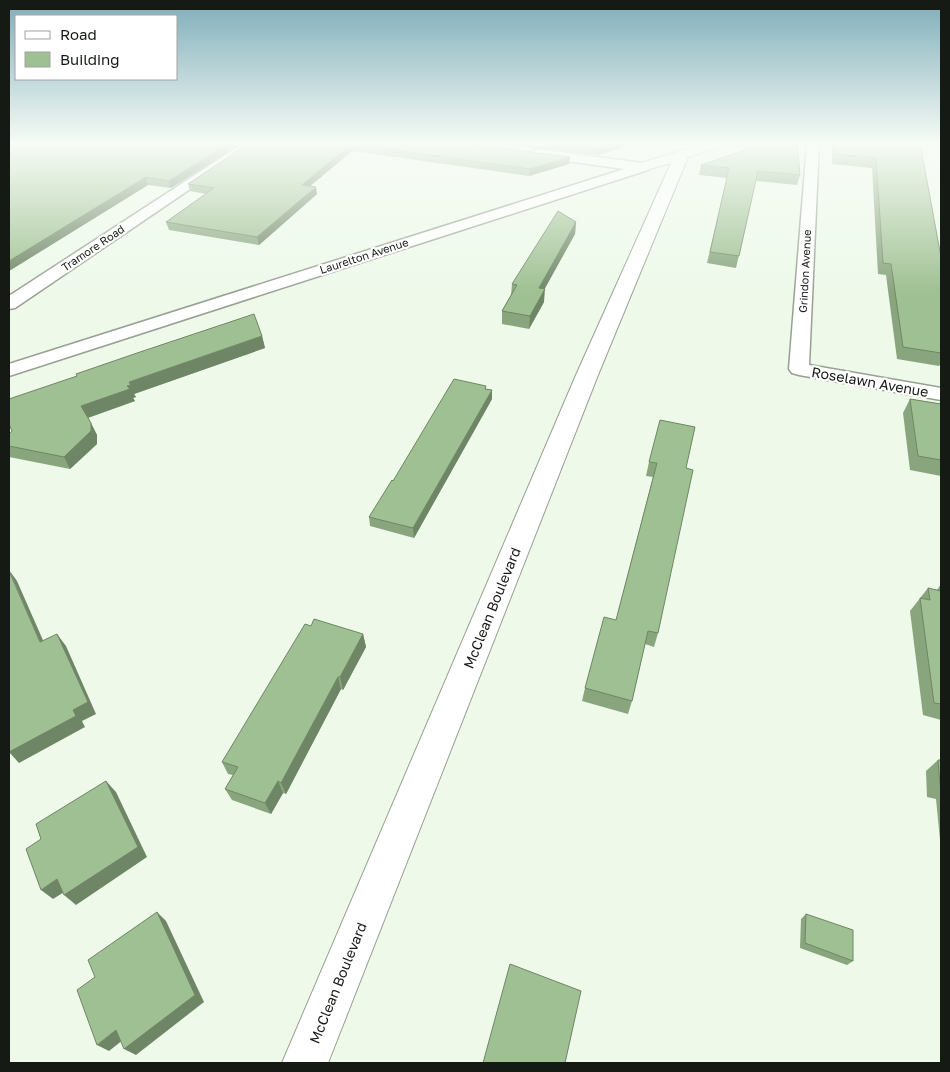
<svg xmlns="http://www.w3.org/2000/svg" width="950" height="1072" font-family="'Golos Text',sans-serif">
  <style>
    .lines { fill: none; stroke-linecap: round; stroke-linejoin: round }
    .street-casing { stroke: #97a093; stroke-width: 3 }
    .secondary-casing { stroke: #97a093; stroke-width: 2 }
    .street { fill: #fff; fill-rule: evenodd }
    .secondary { fill: #fff; fill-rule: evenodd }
    .wall { fill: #89a57e }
    .shaded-wall { fill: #6f8666 }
    .building { fill: #9fc092; stroke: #6f8666 }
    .labels { text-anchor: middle; stroke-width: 4.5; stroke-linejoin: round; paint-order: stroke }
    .far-street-label { font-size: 11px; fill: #161a15; stroke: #fff }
    .street-label { font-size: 14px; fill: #161a15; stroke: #fff }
  </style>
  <rect width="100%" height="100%" fill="#eef9ea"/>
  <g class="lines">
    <defs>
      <g id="street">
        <polygon points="244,143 258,143 15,308 9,309 9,296"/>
        <polygon points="807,143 819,143 809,365 941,388 941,400 799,375 792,373 789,369"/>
        <polygon points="935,143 941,143 941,148 937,147"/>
        <polygon points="536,149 643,163 650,167 648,170 9,376 9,364 624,169 531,156 530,153"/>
      </g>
      <polygon id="secondary" points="706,143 726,143 724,146 688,157 598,375 328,1063 282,1063 576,375 671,163 643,171 638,170 636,167 638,164"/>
    </defs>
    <!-- street casing -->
    <use href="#street" class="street-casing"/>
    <!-- secondary casing -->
    <use href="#secondary" class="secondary-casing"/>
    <!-- street -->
    <use href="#street" class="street"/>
    <!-- secondary -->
    <use href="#secondary" class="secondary"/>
  </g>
  <!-- wall -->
  <g class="wall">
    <polygon points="9,143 242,143 171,188 148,185 9,271"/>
    <polygon points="249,143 459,143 569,164 529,176 352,151 310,186 317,194 259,245 169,230 166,222 206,194 190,191 188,184"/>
    <polygon points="492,143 640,143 597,155"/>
    <polygon points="832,143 920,143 941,257 941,363 939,366 897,359 886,275 878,274 872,168 832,164"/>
    <polygon points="701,165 800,175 797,185 756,181 736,268 707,263 727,178 699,175"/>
    <polygon points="576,222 575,234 544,289 544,302 529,329 502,324 502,311 511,295 512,284"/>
    <polygon points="262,336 265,348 134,394 136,397 133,398 135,401 88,418 97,435 97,444 70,469 9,457 9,434"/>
    <polygon points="486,386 486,389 492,390 492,399 414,538 370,526 369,517 393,481"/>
    <polygon points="910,399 941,404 941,476 910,470 903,413"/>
    <polygon points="649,462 686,468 658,633 654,647 645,644 632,701 628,714 582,701 585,688 616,620 653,477 646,476"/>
    <polygon points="941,584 941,720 923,715 910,611 928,588 937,590"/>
    <polygon points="311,626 363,634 366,647 343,690 341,689 286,794 283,793 271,814 232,800 225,789 233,775 228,774 222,762"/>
    <polygon points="938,760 941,760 941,850 936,799 927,797 926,771"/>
    <polygon points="806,914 853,961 847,965 800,948 801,919"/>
  </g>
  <!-- shaded-wall -->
  <g class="shaded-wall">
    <polygon points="229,143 242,143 171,188 169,181"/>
    <polygon points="617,143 640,143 597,155 598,148"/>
    <polygon points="351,144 352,151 303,192 302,185"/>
    <polygon points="570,157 569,164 529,176 530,169"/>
    <polygon points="146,177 148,185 9,271 9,261"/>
    <polygon points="316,187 317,194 259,245 257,237"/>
    <polygon points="576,222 575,234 538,301 539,288"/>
    <polygon points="545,289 544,302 529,329 530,316"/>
    <polygon points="262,336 265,348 134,394 136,397 133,398 135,401 87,418 81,406 127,386 129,382"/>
    <polygon points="492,390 492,399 414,538 413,528"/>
    <polygon points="91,423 97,435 97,444 70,469 64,457"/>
    <polygon points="9,570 17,581 49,654 40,642"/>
    <polygon points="57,634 66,646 96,714 82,721 85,727 19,763 9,752"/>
    <polygon points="363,634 366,647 343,690 340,677"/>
    <polygon points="338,677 341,689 286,794 281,783"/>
    <polygon points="106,781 116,792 147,857 76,905 64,895"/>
    <polygon points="278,781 283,793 271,814 265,803"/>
    <polygon points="57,879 69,889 53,899 41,890"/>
    <polygon points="157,912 166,921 204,1002 136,1055 124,1049"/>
    <polygon points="116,1030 128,1036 109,1051 97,1045"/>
  </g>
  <!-- building -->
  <g class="building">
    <polygon points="9,143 229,143 169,181 146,177 9,261"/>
    <polygon points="249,143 459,143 570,157 530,169 351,144 302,185 316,187 257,237 166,222 214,188 188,184"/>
    <polygon points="549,143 617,143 598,148"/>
    <polygon points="766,143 797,143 800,175 758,171 739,256 710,252 729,168 701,165"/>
    <polygon points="835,143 920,143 941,257 941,353 903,347 891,264 883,263 876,158 835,154"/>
    <polygon points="558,211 576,222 539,288 545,289 530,316 502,311 517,285 512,284"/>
    <polygon points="254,314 262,336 129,382 131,385 127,386 130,389 81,406 91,423 91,431 64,457 9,446 9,434 12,431 9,424 9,399 77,376 76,374 140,352"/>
    <polygon points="454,379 486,386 485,389 492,390 413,528 369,517 392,480 393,481"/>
    <polygon points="910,399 941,404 941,460 918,456"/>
    <polygon points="660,420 695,427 686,468 693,470 658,633 648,631 632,701 585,688 604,617 616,620 657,463 649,462"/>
    <polygon points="9,571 40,642 57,634 88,702 73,710 76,716 9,752"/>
    <polygon points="928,588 941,591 941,704 934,703 920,598 930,600"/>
    <polygon points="314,619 363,634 340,677 338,677 281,783 278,781 265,803 225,789 238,767 222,762 305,624 311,626"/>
    <polygon points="938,760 941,760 941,786 940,785"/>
    <polygon points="106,781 138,847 64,895 57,879 41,890 26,849 41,839 36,824"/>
    <polygon points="157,912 195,995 124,1049 116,1030 97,1045 77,990 95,977 88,960"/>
    <polygon points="806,914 853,930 853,961 805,943"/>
    <polygon points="510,964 581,991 565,1063 483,1063"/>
  </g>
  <!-- sky -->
  <linearGradient id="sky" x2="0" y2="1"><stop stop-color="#7fadba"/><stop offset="0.49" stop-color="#f7fcf6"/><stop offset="1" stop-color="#f7fcf6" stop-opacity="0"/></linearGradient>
  <rect width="950" height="293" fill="url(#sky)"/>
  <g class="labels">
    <!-- far-street labels -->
    <g class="far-street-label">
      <text transform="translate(93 248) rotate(-34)" y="4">Tramore Road</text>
      <text transform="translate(364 256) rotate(-18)" y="4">Laurelton Avenue</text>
      <text transform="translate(805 271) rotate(-87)" y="4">Grindon Avenue</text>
    </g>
    <!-- street labels -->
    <g class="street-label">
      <text transform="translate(870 382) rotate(10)" y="5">Roselawn Avenue</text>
      <text transform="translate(492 608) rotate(-68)" y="5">McClean Boulevard</text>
      <text transform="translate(338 983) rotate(-68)" y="5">McClean Boulevard</text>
    </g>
  </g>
  <!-- border -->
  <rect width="950" height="1072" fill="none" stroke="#161a15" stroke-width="20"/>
  <!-- legend -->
  <rect x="15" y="15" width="162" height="65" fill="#ffffff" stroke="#a2a3a1"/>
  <rect x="25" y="31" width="25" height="8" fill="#ffffff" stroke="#a2a3a1"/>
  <text x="60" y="40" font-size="15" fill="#161a15">Road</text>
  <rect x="25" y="52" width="25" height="15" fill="#9fc092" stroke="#a2a3a1"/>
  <text x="60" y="65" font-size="15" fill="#161a15">Building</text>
</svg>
